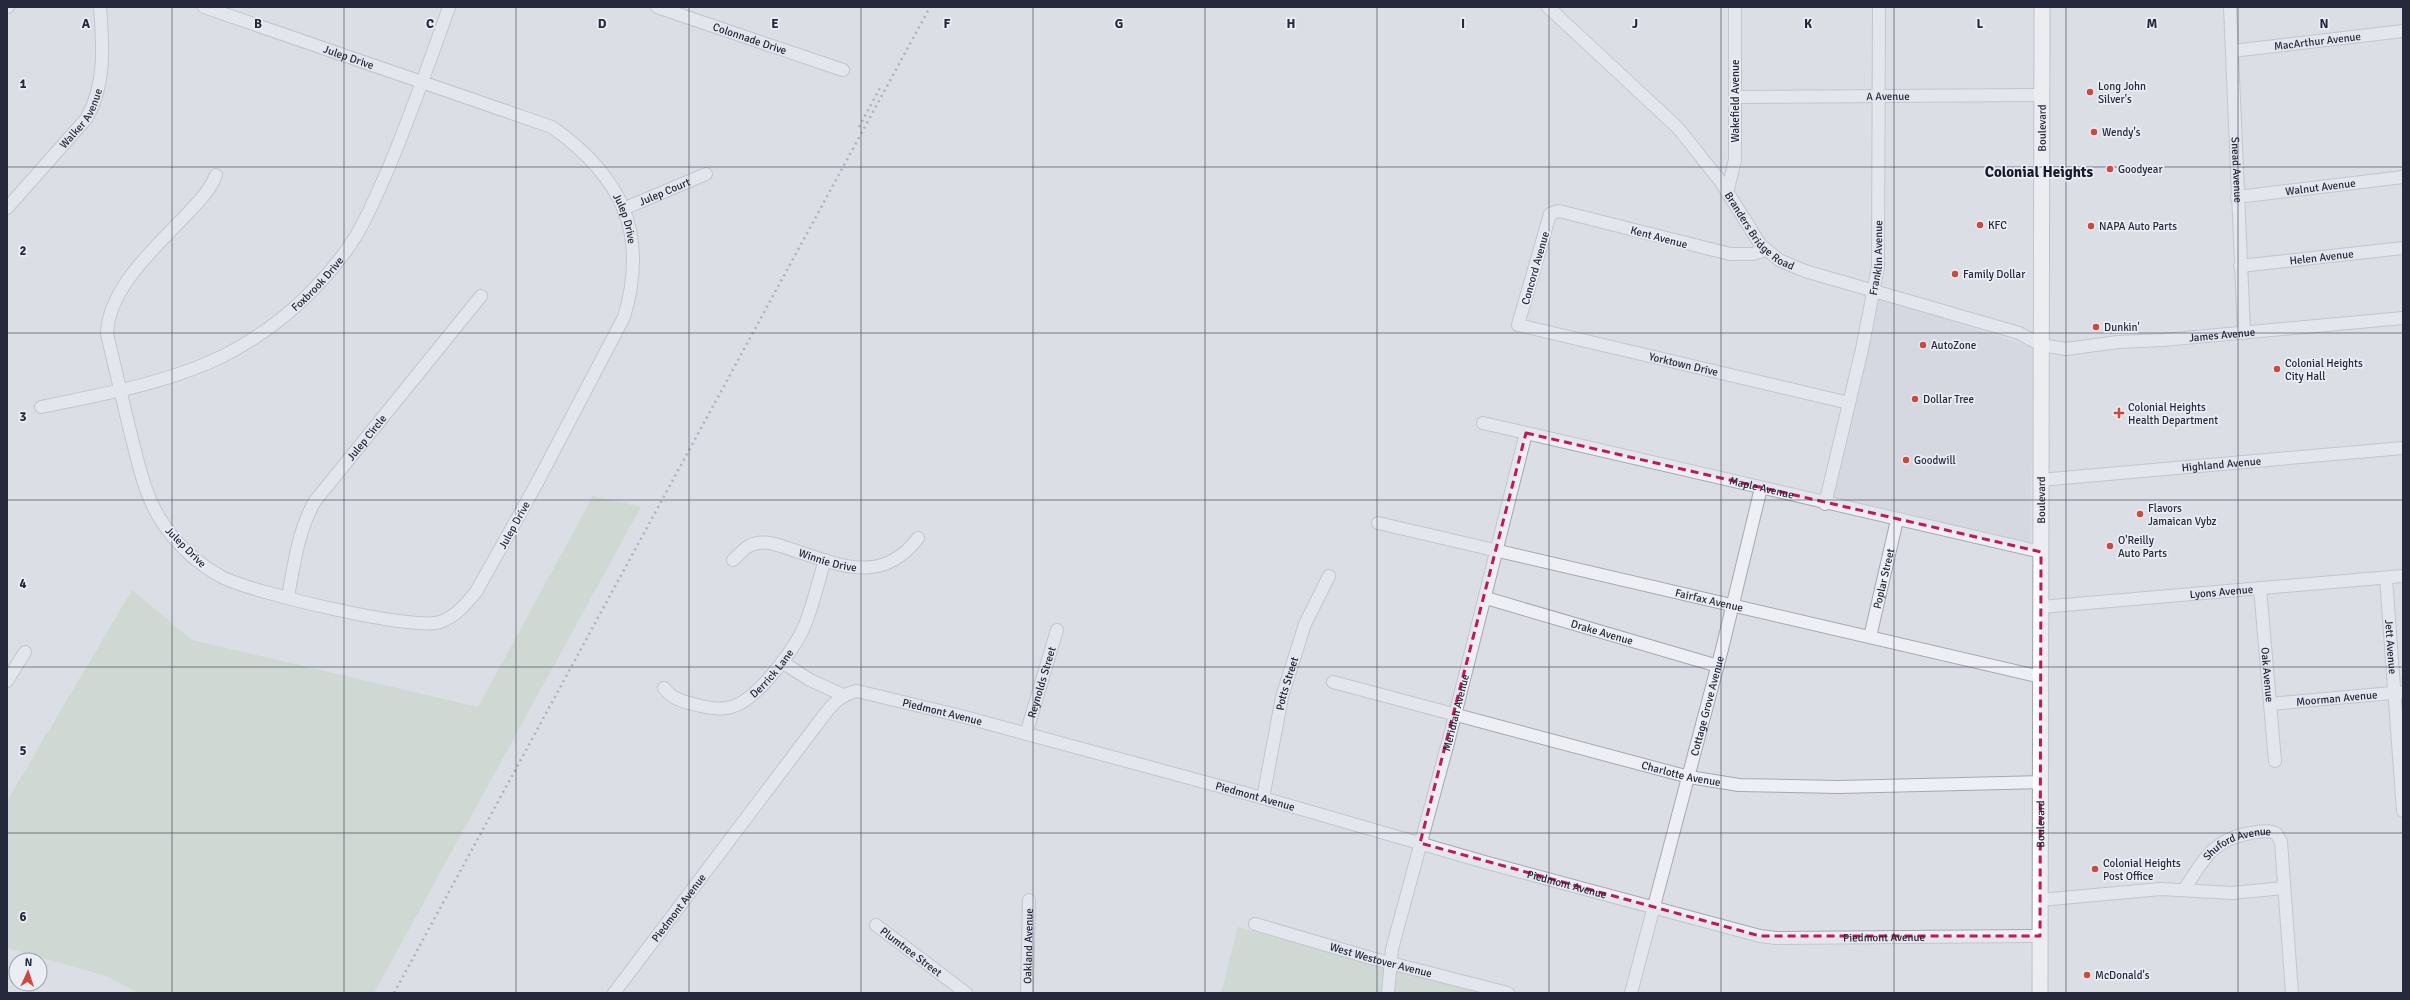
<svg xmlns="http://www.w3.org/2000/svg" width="2410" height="1000" font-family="Signika,sans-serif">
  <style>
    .built { fill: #ced0db }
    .green { fill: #bed0bd }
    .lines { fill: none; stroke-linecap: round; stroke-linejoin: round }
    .minor-casing { stroke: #a5a8b3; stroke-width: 14 }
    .major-casing { stroke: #9b9fb2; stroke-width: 17 }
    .minor { stroke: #eeeff5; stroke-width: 12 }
    .major { stroke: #fff; stroke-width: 15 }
    .rail { stroke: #757a90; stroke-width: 2.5; stroke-dasharray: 2 4; stroke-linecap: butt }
    .marked { fill: none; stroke: #c2185b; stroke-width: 3; stroke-dasharray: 8 5; stroke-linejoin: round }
    .grid { fill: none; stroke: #26293c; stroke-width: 1; stroke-opacity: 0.55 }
    .poi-dot { fill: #cd483f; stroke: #ebedf4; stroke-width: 1.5 }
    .labels { text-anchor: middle; stroke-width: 3.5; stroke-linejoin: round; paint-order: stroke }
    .street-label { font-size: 11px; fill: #26293c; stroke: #ebedf4 }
    .poi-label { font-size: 11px; fill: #26293c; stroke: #ebedf4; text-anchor: start }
    .district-label { font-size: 15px; font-weight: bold; fill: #181b2d; stroke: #ebedf4 }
    .grid-label { font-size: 13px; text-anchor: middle; font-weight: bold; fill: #26293c; stroke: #ebedf4; stroke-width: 3.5; stroke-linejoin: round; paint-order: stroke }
  </style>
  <rect width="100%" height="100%" fill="#dcdee6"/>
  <!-- built -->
  <polygon class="built" points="1878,297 2034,348 2030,546 1832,498"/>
  <!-- green -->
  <g class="green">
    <polygon points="593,496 641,507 374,993 139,993 106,976 7,948 7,801 132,590 192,640 478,707"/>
    <polygon points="1238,927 1480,993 1221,993"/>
  </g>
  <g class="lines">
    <defs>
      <g id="minor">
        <polyline points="7,7 8,7"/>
        <path id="s1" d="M204 7 552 127C622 177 649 233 624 317L537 483 476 592C466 604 455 617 440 622 412 631 250 592 222 577 199 565 176 544 162 522 146 498 140 470 133 443 124 407 116 371 107 334 108 288 157 246 187 214 198 202 210 191 216 175"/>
        <path id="s2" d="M657 7 843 70"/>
        <path id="s3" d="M1548 7 1678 128 1721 182 1760 244 1779 260 1805 271 2019 333 2041 345 2066 349 2118 342 2163 340 2403 318"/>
        <path id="s4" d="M2230 7 2244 333"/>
        <path id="s5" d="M2232 51 2403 31"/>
        <path id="s6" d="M1735 97 2041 95"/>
        <polyline points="1727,193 1735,160 1735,7"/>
        <path id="s7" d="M2237 197 2403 177"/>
        <path id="s8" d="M7 208 86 119C106 86 103 45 100 7"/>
        <path id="s9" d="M623 209 706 174"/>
        <path id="s10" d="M1766 250 1753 254H1730L1559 211 1550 214 1518 325 1849 403"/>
        <path id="s11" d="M2240 266 2403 248"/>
        <path id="s12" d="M41 407C102 394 166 384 223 356 275 330 322 288 354 239 368 217 378 191 389 167 411 114 430 61 449 7"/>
        <path id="s13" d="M1483 423 2041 552"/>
        <path id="s14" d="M2040 480 2403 448"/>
        <path id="s15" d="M1825 504 1862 349 1878 267 1879 7"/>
        <path id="s16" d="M1378 523 2041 677"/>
        <path id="s17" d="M733 560C738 556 743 549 749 546 762 539 775 544 787 548 837 564 881 587 918 538"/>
        <path id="s18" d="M2386 578 2403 811"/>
        <path id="s19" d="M2260 588 2275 761"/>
        <path id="s20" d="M288 597C294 564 298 531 315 501L481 296"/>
        <path id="s21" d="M1486 598 1718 666"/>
        <path id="s22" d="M2041 607 2403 576"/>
        <path id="s23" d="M1870 637 1897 520"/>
        <polyline points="782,662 810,680 843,695"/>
        <polyline points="7,681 25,652"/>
        <path id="s24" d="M1333 682 1689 777 1739 785 1839 787 2040 782"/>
        <path id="s25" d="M664 688C674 701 686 702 701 706 710 708 722 710 731 707 756 701 794 650 804 627 813 606 818 582 825 560"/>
        <path id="s26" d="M2270 704 2403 692"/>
        <path id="s27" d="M1026 734 1057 630"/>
        <path id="s28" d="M1263 798 1282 697 1305 624 1329 576"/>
        <path id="s29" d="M2184 890C2203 860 2213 839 2251 833 2260 831 2268 830 2276 833L2281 842 2292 993"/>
        <polyline points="2040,900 2161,889 2232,893 2284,888"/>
        <path id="s30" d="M1255 924 1371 958 1508 993"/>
        <path id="s31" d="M876 925 966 993"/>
        <path id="s32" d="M614 993 815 727C827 712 836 695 857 691L961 716 1263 798 1488 863 1760 936 1776 938 2040 936"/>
        <path id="s33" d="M1027 993 1029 900"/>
        <path id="s34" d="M1388 993 1392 949 1449 739 1526 433"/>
        <path id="s35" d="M1631 993 1722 649 1761 488"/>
      </g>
      <g id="major">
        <path id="s36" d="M2040 993 2042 7"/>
      </g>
    </defs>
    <!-- minor casing -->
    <use href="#minor" class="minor-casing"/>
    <!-- major casing -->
    <use href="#major" class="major-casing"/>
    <!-- minor -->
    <use href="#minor" class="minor"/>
    <!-- major -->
    <use href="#major" class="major"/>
    <!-- rail -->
    <g class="rail">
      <polyline points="859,127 881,86"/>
      <polyline points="394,993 930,7"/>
    </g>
  </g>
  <!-- marked area -->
  <path d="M0 0H2410V1000H0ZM1526 433 2041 552 2040 936H1760L1420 843Z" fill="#dcdee6" fill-opacity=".55" fill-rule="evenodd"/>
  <path class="marked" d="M1526 433 2041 552 2040 936H1760L1420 843Z"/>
  <!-- grid -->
  <path class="grid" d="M172 7V993M344 7V993M516 7V993M689 7V993M861 7V993M1033 7V993M1205 7V993M1377 7V993M1549 7V993M1721 7V993M1894 7V993M2066 7V993M2238 7V993M7 167H2403M7 333H2403M7 500H2403M7 667H2403M7 833H2403"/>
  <!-- markers -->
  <g class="poi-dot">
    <circle cx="2090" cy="92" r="4"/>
    <circle cx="2094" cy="132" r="4"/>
    <circle cx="2110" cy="169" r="4"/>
    <circle cx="1980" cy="225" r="4"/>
    <circle cx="2091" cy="226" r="4"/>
    <circle cx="1955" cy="274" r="4"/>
    <circle cx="2096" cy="327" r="4"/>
    <circle cx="1923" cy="345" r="4"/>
    <circle cx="2277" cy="369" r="4"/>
    <circle cx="1915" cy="399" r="4"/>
    <path d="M2117 407h4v4h4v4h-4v4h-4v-4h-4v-4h4z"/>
    <circle cx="1906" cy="460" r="4"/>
    <circle cx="2140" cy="514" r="4"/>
    <circle cx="2110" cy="546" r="4"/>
    <circle cx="2095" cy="869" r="4"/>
    <circle cx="2087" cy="975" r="4"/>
  </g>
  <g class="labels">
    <!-- street labels -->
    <g class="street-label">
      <text dy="4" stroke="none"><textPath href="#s2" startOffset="98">Colonnade Drive</textPath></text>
      <text dy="4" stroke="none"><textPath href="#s5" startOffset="86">MacArthur Avenue</textPath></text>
      <text dy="4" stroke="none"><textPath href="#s1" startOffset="153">Julep Drive</textPath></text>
      <text dy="4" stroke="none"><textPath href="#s6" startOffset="153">A Avenue</textPath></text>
      <text transform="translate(1735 101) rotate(-90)" y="4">Wakefield Avenue</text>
      <text dy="4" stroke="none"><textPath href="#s8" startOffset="117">Walker Avenue</textPath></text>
      <text dy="4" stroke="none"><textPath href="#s36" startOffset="865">Boulevard</textPath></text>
      <text dy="4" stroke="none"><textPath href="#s4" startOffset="163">Snead Avenue</textPath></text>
      <text dy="4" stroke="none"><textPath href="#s7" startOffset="84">Walnut Avenue</textPath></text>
      <text dy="4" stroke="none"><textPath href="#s9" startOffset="45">Julep Court</textPath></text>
      <text dy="4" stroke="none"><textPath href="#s1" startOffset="488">Julep Drive</textPath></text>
      <text dy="4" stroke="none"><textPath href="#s3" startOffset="310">Branders Bridge Road</textPath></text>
      <text transform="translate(1659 237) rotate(15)" y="4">Kent Avenue</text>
      <text dy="4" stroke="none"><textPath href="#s11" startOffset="82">Helen Avenue</textPath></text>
      <text dy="4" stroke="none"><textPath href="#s15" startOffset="252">Franklin Avenue</textPath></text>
      <text transform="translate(1535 268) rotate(-74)" y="4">Concord Avenue</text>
      <text dy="4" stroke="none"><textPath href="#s12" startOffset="309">Foxbrook Drive</textPath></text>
      <text dy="4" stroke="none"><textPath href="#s3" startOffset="803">James Avenue</textPath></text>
      <text dy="4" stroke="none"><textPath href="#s10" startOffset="508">Yorktown Drive</textPath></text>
      <text dy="4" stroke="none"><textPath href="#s20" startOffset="182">Julep Circle</textPath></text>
      <text dy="4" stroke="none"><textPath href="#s14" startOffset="182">Highland Avenue</textPath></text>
      <text dy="4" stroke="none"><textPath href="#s13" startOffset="286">Maple Avenue</textPath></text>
      <text dy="4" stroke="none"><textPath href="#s36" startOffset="493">Boulevard</textPath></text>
      <text transform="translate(514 525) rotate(-61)" y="4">Julep Drive</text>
      <text transform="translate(186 547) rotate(45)" y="4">Julep Drive</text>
      <text dy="4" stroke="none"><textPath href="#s17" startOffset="103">Winnie Drive</textPath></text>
      <text dy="4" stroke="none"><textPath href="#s23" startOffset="60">Poplar Street</textPath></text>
      <text dy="4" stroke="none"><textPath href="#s22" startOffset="181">Lyons Avenue</textPath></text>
      <text dy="4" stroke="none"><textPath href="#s16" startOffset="340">Fairfax Avenue</textPath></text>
      <text dy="4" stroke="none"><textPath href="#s21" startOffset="121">Drake Avenue</textPath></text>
      <text dy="4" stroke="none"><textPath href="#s18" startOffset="69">Jett Avenue</textPath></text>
      <text dy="4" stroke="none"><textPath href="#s25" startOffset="126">Derrick Lane</textPath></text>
      <text dy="4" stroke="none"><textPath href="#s19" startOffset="87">Oak Avenue</textPath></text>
      <text dy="4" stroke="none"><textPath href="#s27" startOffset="54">Reynolds Street</textPath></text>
      <text dy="4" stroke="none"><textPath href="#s28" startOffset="117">Potts Street</textPath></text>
      <text dy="4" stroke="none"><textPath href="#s26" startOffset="67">Moorman Avenue</textPath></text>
      <text dy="4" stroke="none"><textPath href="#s35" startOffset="297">Cottage Grove Avenue</textPath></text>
      <text dy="4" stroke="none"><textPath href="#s32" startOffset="478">Piedmont Avenue</textPath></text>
      <text dy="4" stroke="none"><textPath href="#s34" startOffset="289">Meridian Avenue</textPath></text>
      <text dy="4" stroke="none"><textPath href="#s24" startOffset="360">Charlotte Avenue</textPath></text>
      <text dy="4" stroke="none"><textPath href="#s32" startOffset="802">Piedmont Avenue</textPath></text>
      <text dy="4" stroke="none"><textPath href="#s36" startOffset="169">Boulevard</textPath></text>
      <text dy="4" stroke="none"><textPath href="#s29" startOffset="75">Shuford Avenue</textPath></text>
      <text dy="4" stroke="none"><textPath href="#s32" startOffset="1126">Piedmont Avenue</textPath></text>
      <text dy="4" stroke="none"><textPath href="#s32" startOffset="107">Piedmont Avenue</textPath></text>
      <text dy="4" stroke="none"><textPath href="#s32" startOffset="1450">Piedmont Avenue</textPath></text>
      <text dy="4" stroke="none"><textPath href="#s33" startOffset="47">Oakland Avenue</textPath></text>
      <text dy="4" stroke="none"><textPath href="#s31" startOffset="44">Plumtree Street</textPath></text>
      <text dy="4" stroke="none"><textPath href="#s30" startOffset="131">West Westover Avenue</textPath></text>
    </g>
    <!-- poi labels -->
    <g class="poi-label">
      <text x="2098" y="90">Long John<tspan x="2098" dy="13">Silver's</tspan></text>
      <text x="2102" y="136">Wendy's</text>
      <text x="2118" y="173">Goodyear</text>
      <text x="1988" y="229">KFC</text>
      <text x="2099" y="230">NAPA Auto Parts</text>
      <text x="1963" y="278">Family Dollar</text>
      <text x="2104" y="331">Dunkin'</text>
      <text x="1931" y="349">AutoZone</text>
      <text x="2285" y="367">Colonial Heights<tspan x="2285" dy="13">City Hall</tspan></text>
      <text x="1923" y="403">Dollar Tree</text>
      <text x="2128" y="411">Colonial Heights<tspan x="2128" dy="13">Health Department</tspan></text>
      <text x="1914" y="464">Goodwill</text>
      <text x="2148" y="512">Flavors<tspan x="2148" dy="13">Jamaican Vybz</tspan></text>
      <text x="2118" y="544">O'Reilly<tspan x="2118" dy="13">Auto Parts</tspan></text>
      <text x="2103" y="867">Colonial Heights<tspan x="2103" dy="13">Post Office</tspan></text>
      <text x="2095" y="979">McDonald's</text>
    </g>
    <!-- district labels -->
    <g class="district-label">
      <text x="2039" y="177">Colonial Heights</text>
    </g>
  </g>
  <g class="grid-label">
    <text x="86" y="28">A</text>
    <text x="258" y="28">B</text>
    <text x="430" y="28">C</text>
    <text x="602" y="28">D</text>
    <text x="775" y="28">E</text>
    <text x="947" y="28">F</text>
    <text x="1119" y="28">G</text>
    <text x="1291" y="28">H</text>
    <text x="1463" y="28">I</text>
    <text x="1635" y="28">J</text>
    <text x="1808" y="28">K</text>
    <text x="1980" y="28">L</text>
    <text x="2152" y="28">M</text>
    <text x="2324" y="28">N</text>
    <text x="23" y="88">1</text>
    <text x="23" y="255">2</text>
    <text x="23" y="421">3</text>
    <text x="23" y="588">4</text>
    <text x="23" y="755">5</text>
    <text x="23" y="921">6</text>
  </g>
  <!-- border -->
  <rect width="2410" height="1000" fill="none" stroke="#26293c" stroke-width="16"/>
  <!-- north arrow -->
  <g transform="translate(28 972) rotate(3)"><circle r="19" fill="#ebedf4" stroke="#9c9faa"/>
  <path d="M0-3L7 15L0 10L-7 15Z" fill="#cd483f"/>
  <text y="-6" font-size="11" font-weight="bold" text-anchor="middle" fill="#26293c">N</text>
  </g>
</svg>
